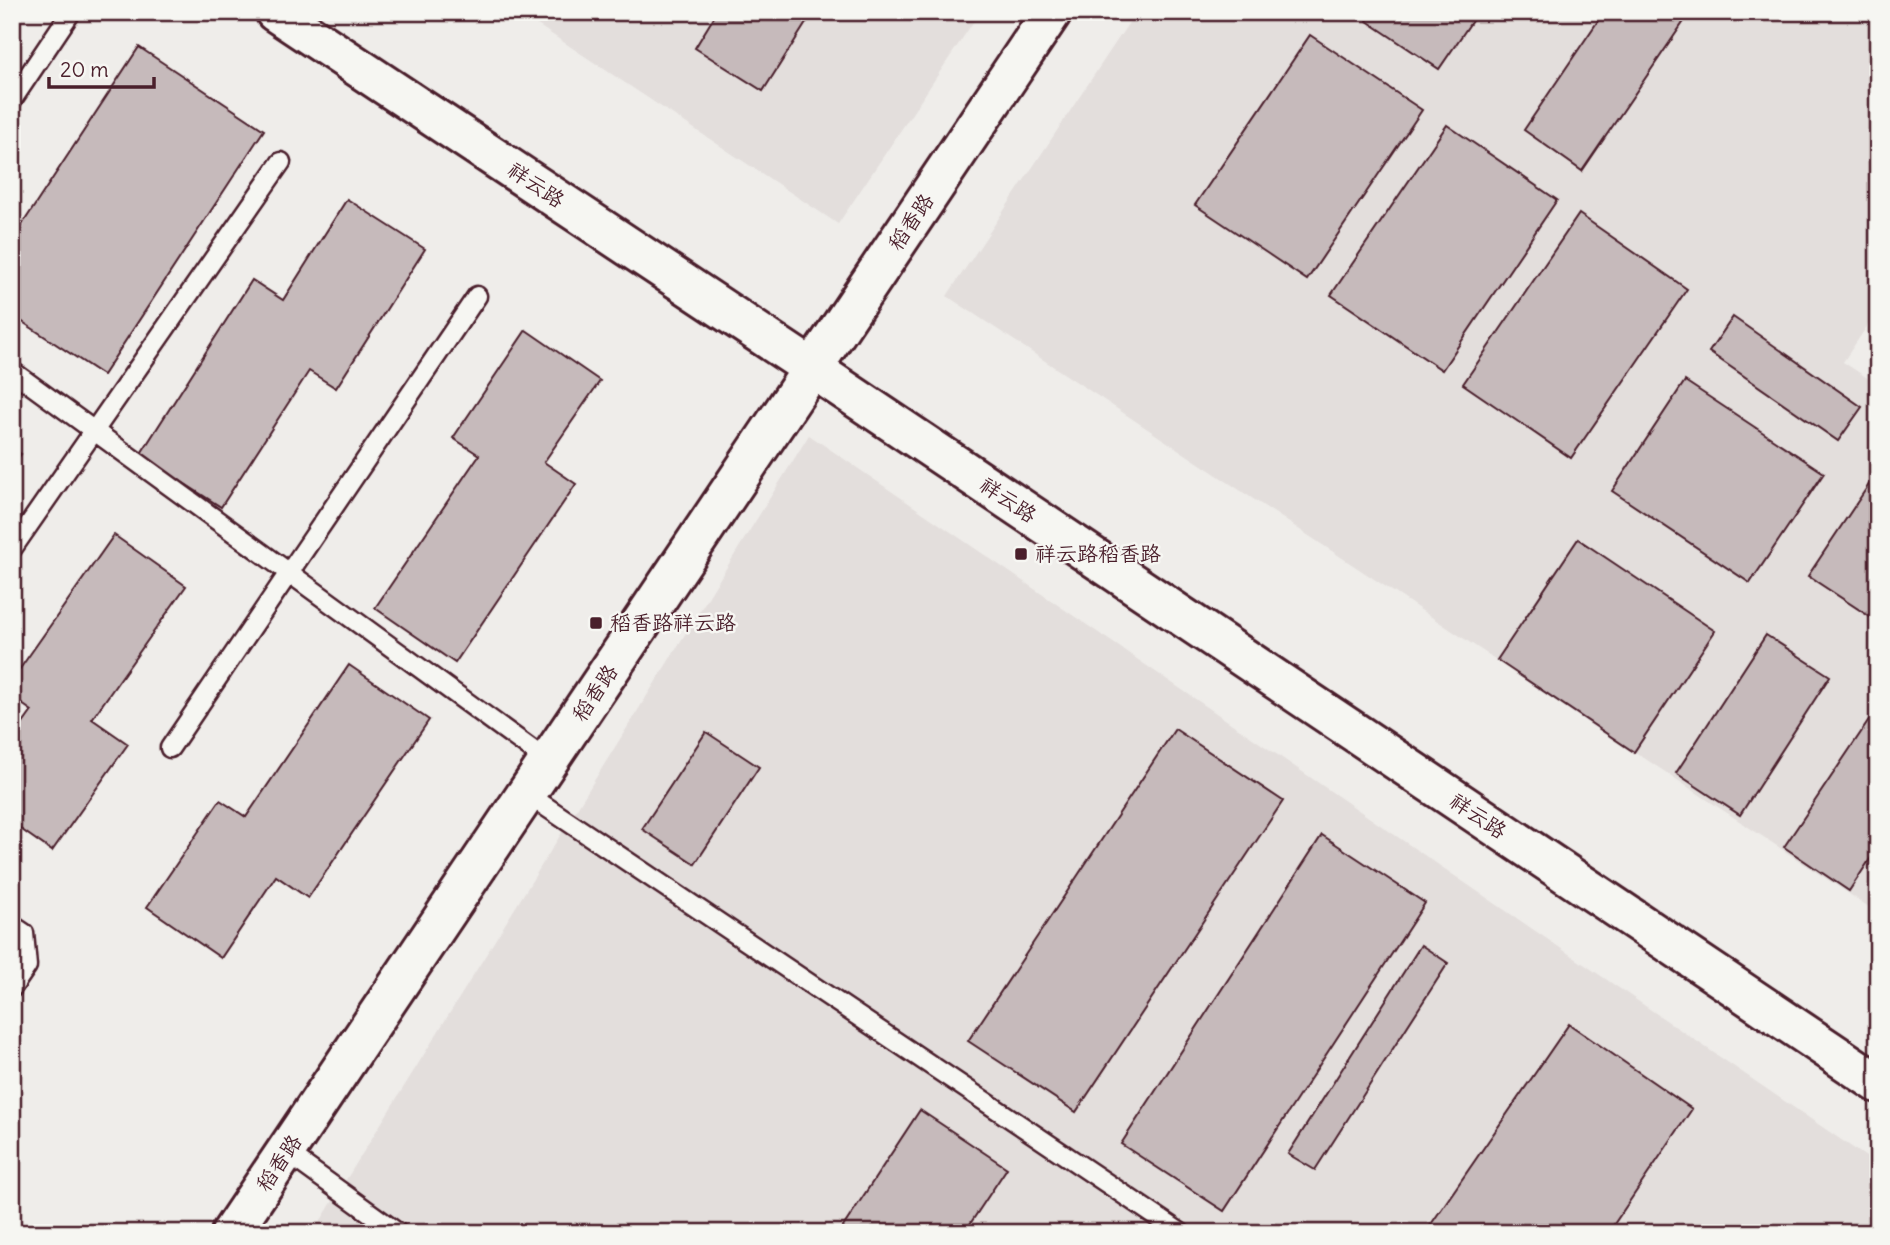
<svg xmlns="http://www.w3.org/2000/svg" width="1890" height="1245" font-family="Delius,'LXGW WenKai TC',sans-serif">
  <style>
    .built { fill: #e3dedc }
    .building { fill: #c6babb; stroke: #4a1f2b; stroke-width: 2 }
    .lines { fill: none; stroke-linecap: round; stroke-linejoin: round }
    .service-casing { stroke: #4a1f2b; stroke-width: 23 }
    .tertiary-casing { stroke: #4a1f2b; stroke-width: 44 }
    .service { stroke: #f6f6f2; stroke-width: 18 }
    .tertiary { stroke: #f6f6f2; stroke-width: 38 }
    .poi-dot { fill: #4a1f2b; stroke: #f6f6f2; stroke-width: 2.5 }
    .labels { text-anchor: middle; stroke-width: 5; stroke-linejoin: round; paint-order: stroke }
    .street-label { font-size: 21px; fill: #4a1f2b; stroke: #f6f6f2 }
    .poi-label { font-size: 21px; fill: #4a1f2b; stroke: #f6f6f2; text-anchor: start }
  </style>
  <rect width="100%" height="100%" fill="#efedea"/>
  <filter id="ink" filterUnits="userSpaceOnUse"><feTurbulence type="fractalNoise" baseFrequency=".0143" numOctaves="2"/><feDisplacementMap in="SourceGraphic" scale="14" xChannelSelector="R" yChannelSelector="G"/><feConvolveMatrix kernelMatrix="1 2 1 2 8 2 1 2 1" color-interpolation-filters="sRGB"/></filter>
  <g filter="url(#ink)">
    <!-- built -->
    <g class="built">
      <polygon points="518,12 980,12 838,224"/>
      <polygon points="1136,12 1878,12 1878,310 1843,362 1878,385 1878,913 947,296"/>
      <polygon points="809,435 1878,1165 1878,1233 313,1233"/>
    </g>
    <!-- building -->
    <g class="building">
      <polygon points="717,12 813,12 763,91 695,48"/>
      <polygon points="1372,12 1478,12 1439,69 1367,21"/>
      <polygon points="1604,12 1686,12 1689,14 1582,171 1524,130"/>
      <polygon points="1310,35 1422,110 1307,280 1195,205"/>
      <polygon points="139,47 264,130 103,375 12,315 12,240"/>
      <polygon points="1447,125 1557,200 1442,370 1331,295"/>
      <polygon points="347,199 425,249 336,388 309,371 221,507 140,455 252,280 283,300"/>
      <polygon points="1579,214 1687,289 1571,458 1463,384"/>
      <polygon points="1733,317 1862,407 1838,441 1709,352"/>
      <polygon points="526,330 600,381 544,462 576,484 455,663 375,608 479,455 453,438"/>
      <polygon points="1685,381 1824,473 1750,583 1612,491"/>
      <polygon points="12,448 21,454 12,467"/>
      <polygon points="1878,471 1878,609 1872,618 1808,576"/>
      <polygon points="114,535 186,586 92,719 128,744 52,851 12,823 12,739 32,711 12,697 12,680"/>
      <polygon points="1578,539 1715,631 1634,752 1497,660"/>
      <polygon points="1766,635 1830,676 1740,815 1676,773"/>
      <polygon points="349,665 429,720 308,898 276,876 221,958 147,907 220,800 246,817"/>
      <polygon points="1878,707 1878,847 1849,891 1784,847"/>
      <polygon points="1175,729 1283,801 1076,1112 968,1041"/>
      <polygon points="706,732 759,767 695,864 642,829"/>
      <polygon points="1322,835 1425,903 1224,1211 1121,1144"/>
      <polygon points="1421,945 1448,963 1315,1170 1288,1154"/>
      <polygon points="1569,1024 1692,1109 1608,1233 1425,1233"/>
      <polygon points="920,1110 1007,1168 964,1233 839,1233"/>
    </g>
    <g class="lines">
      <defs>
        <g id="service">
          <polyline points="12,100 71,12"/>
          <polyline points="12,371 549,762"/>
          <polyline points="12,549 281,162"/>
          <polyline points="170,748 477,296"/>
          <polyline points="527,794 1181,1233"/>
          <polyline points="12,925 24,933 27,966 12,988"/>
          <polyline points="286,1152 398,1233"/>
        </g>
        <g id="tertiary">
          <polyline points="275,12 813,369 1878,1083"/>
          <polyline points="231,1233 1052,12"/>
        </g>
      </defs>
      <!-- service casing -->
      <use href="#service" class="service-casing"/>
      <!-- tertiary casing -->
      <use href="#tertiary" class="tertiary-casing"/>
      <!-- service -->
      <use href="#service" class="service"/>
      <!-- tertiary -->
      <use href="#tertiary" class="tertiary"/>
    </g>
  </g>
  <!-- markers -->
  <g class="poi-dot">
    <rect x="1014" y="547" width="14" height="14" rx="3.5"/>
    <rect x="589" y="616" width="14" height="14" rx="3.5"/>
  </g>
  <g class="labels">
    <!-- street labels -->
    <g class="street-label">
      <text transform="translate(536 185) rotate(34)" y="7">祥云路</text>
      <text transform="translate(911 222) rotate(-56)" y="7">稻香路</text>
      <text transform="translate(1008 500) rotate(34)" y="7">祥云路</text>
      <text transform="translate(595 693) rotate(-56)" y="7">稻香路</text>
      <text transform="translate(1478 816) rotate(34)" y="7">祥云路</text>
      <text transform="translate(279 1163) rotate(-56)" y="7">稻香路</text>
    </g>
    <!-- poi labels -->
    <g class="poi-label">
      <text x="1035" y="561">祥云路稻香路</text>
      <text x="610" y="630">稻香路祥云路</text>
    </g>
  </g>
  <!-- margin -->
  <rect width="1890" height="1245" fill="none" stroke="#f6f6f2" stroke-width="42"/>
  <rect x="21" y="21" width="1848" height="1203" fill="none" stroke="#4a1f2b" stroke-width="2.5" filter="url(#ink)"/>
  <!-- scale -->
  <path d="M49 77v10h105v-10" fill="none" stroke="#4a1f2b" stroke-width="3.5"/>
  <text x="60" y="77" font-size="21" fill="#4a1f2b" stroke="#f6f6f2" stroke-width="5" paint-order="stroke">20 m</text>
</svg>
